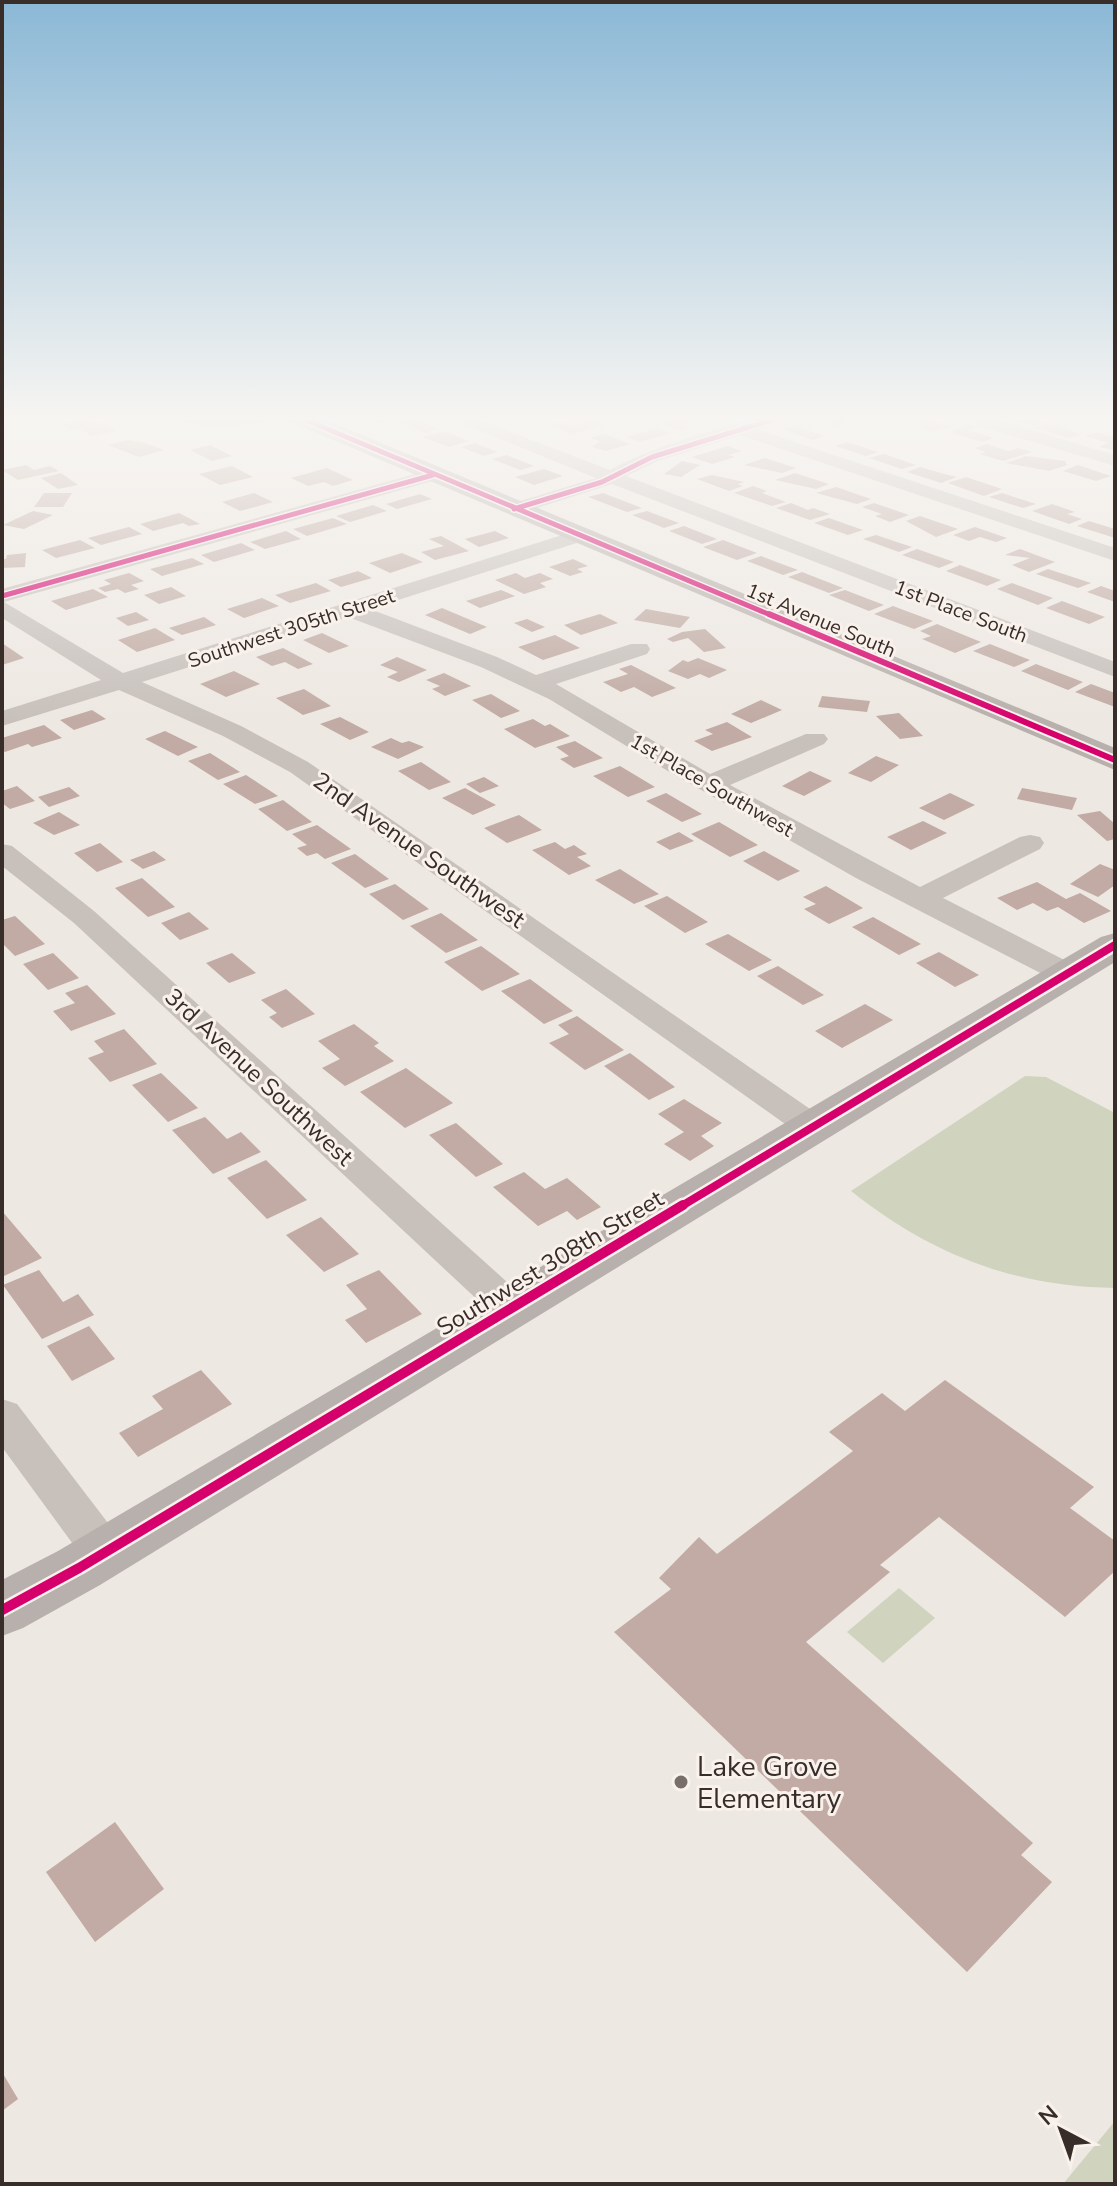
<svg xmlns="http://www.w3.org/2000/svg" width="1117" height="2186" font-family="'Nunito Sans',sans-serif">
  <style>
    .green { fill: #d0d3bd }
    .building { fill: #c1aba4 }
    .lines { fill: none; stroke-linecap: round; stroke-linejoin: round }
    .street { fill: #c7c0bb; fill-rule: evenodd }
    .secondary { fill: #b8b0ac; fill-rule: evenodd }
    .cycleway-far3-casing { stroke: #f9f1eb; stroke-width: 8 }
    .cycleway-far2-casing { stroke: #f9f1eb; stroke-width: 10 }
    .cycleway-far1-casing { stroke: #f9f1eb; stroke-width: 13 }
    .cycleway-casing { stroke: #f9f1eb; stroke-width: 15 }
    .cycleway-far3 { stroke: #d6006c; stroke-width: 5 }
    .cycleway-far2 { stroke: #d6006c; stroke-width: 6 }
    .cycleway-far1 { stroke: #d6006c; stroke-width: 8 }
    .cycleway { stroke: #d6006c; stroke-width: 10 }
    .poi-dot { fill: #786e6a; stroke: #f9f1eb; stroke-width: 3 }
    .labels { text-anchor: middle; stroke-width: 6; stroke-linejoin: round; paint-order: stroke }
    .far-street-label { font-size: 20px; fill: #382d29; stroke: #f9f1eb }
    .street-label { font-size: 24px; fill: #382d29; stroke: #f9f1eb }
    .near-poi-label { font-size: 28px; fill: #382d29; stroke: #f9f1eb; text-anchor: start }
  </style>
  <rect width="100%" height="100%" fill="#eee8e2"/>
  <!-- green -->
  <g class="green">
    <path d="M1025 1076 1046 1077 1115 1113V1288C1014 1287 930 1254 851 1191Z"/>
    <polygon points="899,1588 935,1618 883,1663 847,1632"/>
    <polygon points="1115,2121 1115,2184 1063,2184"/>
  </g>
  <!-- building -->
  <g class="building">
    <polygon points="371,415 397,415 402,418 374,424 361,418"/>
    <polygon points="688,415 703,419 681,425 690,428 681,431 660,424"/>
    <polygon points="833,415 859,415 859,416 843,421 841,423 845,424 838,427 818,420"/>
    <polygon points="1033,415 1040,418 1035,419 1047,423 1034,426 1000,416"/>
    <polygon points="922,418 954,427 930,431 916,427 922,425 911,421"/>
    <polygon points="414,419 438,429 424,433 399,423"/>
    <polygon points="81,420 86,423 98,421 116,431 92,436 80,429 72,430 62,424"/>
    <polygon points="593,420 605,425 573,434 550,425 563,422 574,426"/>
    <polygon points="1048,424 1082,434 1069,438 1035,428"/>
    <polygon points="970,425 977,428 968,430 994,438 982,442 950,432"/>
    <polygon points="794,426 825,436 813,440 782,429"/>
    <polygon points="657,428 671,433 640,442 626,437"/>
    <polygon points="444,431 469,441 449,447 423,437"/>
    <polygon points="1096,432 1115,437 1115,450 1099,447 1108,443 1085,436"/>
    <polygon points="604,434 630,444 606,451 592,447 600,441 590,438"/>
    <polygon points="128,440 142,442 164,450 139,457 108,445"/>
    <polygon points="847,442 878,452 866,456 835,446"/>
    <polygon points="475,443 498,452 484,456 461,447"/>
    <polygon points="987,444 1008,451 1018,448 1032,452 1003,461 980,454 986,452 974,448"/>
    <polygon points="210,445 232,456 212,461 190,450"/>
    <polygon points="728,446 742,451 728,455 735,457 712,464 692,457"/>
    <polygon points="884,454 916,465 902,469 869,458"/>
    <polygon points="507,455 534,466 520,470 492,459"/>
    <polygon points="1026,456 1065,461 1067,465 1049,471 1006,463"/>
    <polygon points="765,458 796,468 782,473 744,465"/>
    <polygon points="682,461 700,465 681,477 664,474"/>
    <polygon points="26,465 34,470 50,466 59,471 18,480 2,470"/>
    <polygon points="1078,465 1111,476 1096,481 1063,471"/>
    <polygon points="232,466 253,477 220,485 199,474"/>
    <polygon points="920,467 944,474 957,477 941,483 907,472"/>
    <polygon points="327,468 353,480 333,486 324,482 308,486 291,478"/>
    <polygon points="544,469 563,476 534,485 515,477"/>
    <polygon points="61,473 78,485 58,489 41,478"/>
    <polygon points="795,473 829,484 816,489 775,480"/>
    <polygon points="712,475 744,482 738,484 743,486 729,491 697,479"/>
    <polygon points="966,477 1002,489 984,496 948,483"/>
    <polygon points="753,486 767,491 762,493 786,502 772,506 734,493"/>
    <polygon points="836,487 871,499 857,504 816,493"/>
    <polygon points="44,493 72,493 63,507 34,507"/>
    <polygon points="254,493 273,502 240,511 222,502"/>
    <polygon points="603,493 642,508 627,512 588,497"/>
    <polygon points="1002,493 1036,504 1023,508 989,497"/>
    <polygon points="420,494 432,499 397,509 386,504"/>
    <polygon points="791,503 808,510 813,508 830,514 810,520 776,508"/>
    <polygon points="874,503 909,515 890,522 875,516 882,514 862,507"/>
    <polygon points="1052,504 1075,512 1067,514 1082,519 1069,524 1032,511"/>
    <polygon points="373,505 387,511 350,522 336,516"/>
    <polygon points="33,511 53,515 24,529 3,525"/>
    <polygon points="647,511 679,523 664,528 632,515"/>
    <polygon points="179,513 200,524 189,526 183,523 153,531 140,524"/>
    <polygon points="920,516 958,529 936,537 906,521"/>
    <polygon points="333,518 347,524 307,536 293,529"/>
    <polygon points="829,518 863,530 848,535 814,523"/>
    <polygon points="1089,521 1115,529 1115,538 1077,526"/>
    <polygon points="684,526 717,539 702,544 669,531"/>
    <polygon points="129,527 142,534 101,545 88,538"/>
    <polygon points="975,527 1007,538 996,542 980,537 969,541 953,535"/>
    <polygon points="286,531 301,539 265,549 250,542"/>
    <polygon points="495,531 509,538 479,547 465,539"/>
    <polygon points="876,535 912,547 899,552 863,539"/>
    <polygon points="441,536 469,551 435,560 421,552 444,546 429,539"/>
    <polygon points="80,540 95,548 56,558 42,550"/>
    <polygon points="723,540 757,553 737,560 703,547"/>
    <polygon points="241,543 255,550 214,562 201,555"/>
    <polygon points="917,549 954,562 939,568 902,555"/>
    <polygon points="1020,549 1055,562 1029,572 1012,565 1030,558 1005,555"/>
    <polygon points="26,553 25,567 2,568 2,559 6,559 7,555"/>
    <polygon points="402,553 423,562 390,573 369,563"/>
    <polygon points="761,556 798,570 783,575 747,561"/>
    <polygon points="192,558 204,564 162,576 150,569"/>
    <polygon points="573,559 588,566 577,569 583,572 570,576 549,567"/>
    <polygon points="960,565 1001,580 987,586 946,571"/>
    <polygon points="1048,569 1091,583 1078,588 1036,574"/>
    <polygon points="358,571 372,578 341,587 328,580"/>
    <polygon points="802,572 843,588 829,593 788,577"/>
    <polygon points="129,573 144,581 131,585 139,589 125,593 118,589 105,592 98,588 111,584 104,580"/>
    <polygon points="516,573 525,578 540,573 553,579 540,583 546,587 524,594 495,580"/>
    <polygon points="316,583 331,591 290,603 275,595"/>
    <polygon points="1012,583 1053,598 1038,605 997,589"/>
    <polygon points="1101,586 1115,591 1115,602 1087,592"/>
    <polygon points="171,587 186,596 159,604 144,595"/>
    <polygon points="93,589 108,597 66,610 51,601"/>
    <polygon points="501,590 515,596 480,608 466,601"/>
    <polygon points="845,590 884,605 869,611 829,595"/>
    <polygon points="262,598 279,606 244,618 227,609"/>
    <polygon points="1062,601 1105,617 1089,624 1046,608"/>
    <polygon points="893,606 933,621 914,629 874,614"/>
    <polygon points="442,608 487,627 470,634 425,615"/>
    <polygon points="646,609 690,617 680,628 634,620"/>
    <polygon points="136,612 149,620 128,626 116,618"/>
    <polygon points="600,614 618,623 581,635 564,625"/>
    <polygon points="204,617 216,625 182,635 169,628"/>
    <polygon points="527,619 545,627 532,632 514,623"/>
    <polygon points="937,624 981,642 955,653 922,639 931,636 920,631"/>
    <polygon points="155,628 175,640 137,652 118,640"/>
    <polygon points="705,629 726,648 704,652 688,638 673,642 667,639 682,632"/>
    <polygon points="322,633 349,646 329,653 303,640"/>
    <polygon points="555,635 580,648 543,660 518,647"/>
    <polygon points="2,643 24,658 2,665"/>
    <polygon points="990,644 1030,660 1014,667 973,651"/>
    <polygon points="283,648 313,664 298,669 285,662 272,666 256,657"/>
    <polygon points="397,657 427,670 399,682 387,677 398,672 380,665"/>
    <polygon points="698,658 727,670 709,678 700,674 688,679 668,671 683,660 688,662"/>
    <polygon points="1036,664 1083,682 1068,690 1021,671"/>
    <polygon points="631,665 676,688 652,697 634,687 621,692 603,682 628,674 619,669"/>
    <polygon points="234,671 260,684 226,697 200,684"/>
    <polygon points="444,673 471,686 445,696 432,689 440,686 426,680"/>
    <polygon points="1091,684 1115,693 1115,707 1075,692"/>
    <polygon points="304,689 331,706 303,715 276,698"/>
    <polygon points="491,694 520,711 501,718 472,700"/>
    <polygon points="822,696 870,701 867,712 818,707"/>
    <polygon points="761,700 782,710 751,723 731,714"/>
    <polygon points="92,710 106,719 74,730 60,720"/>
    <polygon points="899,713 923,736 900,739 876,716"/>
    <polygon points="340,717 369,732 350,740 320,724"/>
    <polygon points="533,719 545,726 550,724 570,736 535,748 504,729"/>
    <polygon points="727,722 752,737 712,751 694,741 713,734 705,730"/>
    <polygon points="44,725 62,738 32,747 28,744 5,752 2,750 2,738"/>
    <polygon points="165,731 198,747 178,756 145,739"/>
    <polygon points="391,738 402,743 409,741 424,747 398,759 371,747"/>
    <polygon points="575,741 603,758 574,768 560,759 569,756 556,747"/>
    <polygon points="210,753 240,772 218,780 188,761"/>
    <polygon points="876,756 899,765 871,782 848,773"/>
    <polygon points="421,762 451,782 429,790 398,771"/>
    <polygon points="620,766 655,787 628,797 593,776"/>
    <polygon points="810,771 832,781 804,796 782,786"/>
    <polygon points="246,775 278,796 255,804 223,784"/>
    <polygon points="484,777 499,786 480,793 466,784"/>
    <polygon points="17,786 35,801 10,809 2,803 2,791"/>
    <polygon points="69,787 80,796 49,807 38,797"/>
    <polygon points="465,788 496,805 473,815 442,798"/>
    <polygon points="1022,788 1077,798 1072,810 1017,799"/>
    <polygon points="666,793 702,814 682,822 646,801"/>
    <polygon points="950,793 975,805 944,820 919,808"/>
    <polygon points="283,800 312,822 287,831 258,809"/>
    <polygon points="1100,811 1115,824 1115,839 1107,841 1077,815"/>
    <polygon points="59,812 80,825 54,835 33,823"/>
    <polygon points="519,815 542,830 507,843 484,828"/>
    <polygon points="923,821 947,833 911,850 887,837"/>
    <polygon points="719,822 758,845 730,857 691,834"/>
    <polygon points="317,825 351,849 325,859 317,853 307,856 297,848 307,845 292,834"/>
    <polygon points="679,832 694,841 670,850 656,842"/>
    <polygon points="555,842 565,849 574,845 587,854 577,857 591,866 569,875 532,850"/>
    <polygon points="100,843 123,862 97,872 74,853"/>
    <polygon points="154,851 166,860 143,869 130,860"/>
    <polygon points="764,851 800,871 778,881 743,861"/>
    <polygon points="355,854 389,879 365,888 331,863"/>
    <polygon points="1100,864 1115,870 1115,885 1098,897 1070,884"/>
    <polygon points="620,869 659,894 634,904 595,880"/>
    <polygon points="142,878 175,907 148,917 115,888"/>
    <polygon points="1037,882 1066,899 1080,893 1111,911 1084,923 1058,907 1047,911 1033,903 1017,910 997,898"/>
    <polygon points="395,884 429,909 403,920 369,894"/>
    <polygon points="826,886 863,908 829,924 804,909 816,904 803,897"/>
    <polygon points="667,896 708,922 685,933 644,906"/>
    <polygon points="189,912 209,929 180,940 161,923"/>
    <polygon points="441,913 478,940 446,953 410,926"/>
    <polygon points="15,916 45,944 15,956 2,943 2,920"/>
    <polygon points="873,917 921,944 899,955 852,927"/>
    <polygon points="728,934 772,960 749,971 705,944"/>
    <polygon points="481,946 520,974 482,991 444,962"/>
    <polygon points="939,952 979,975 955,987 916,963"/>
    <polygon points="53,953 79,978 48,990 23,964"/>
    <polygon points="232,953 256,973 229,983 206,963"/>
    <polygon points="778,966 824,995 803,1005 757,976"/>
    <polygon points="530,979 573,1011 544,1024 501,991"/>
    <polygon points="87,985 116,1014 71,1031 53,1011 75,1003 65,993"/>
    <polygon points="286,989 315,1014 282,1028 269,1017 277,1013 261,1000"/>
    <polygon points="865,1004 893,1020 842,1048 815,1031"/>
    <polygon points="577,1016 624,1050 585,1070 549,1043 569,1034 558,1025"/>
    <polygon points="354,1024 379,1043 374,1046 394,1061 345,1086 322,1068 340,1059 318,1041"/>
    <polygon points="124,1029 157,1064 110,1082 88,1058 104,1052 94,1041"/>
    <polygon points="630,1053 675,1087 649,1100 604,1066"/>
    <polygon points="406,1068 453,1103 405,1128 360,1092"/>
    <polygon points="161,1073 198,1108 168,1122 132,1085"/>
    <polygon points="684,1099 722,1123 701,1136 714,1146 690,1161 664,1144 684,1132 658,1114"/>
    <polygon points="205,1117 227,1139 241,1132 261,1152 213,1174 172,1130"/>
    <polygon points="456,1123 503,1164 476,1177 429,1135"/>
    <polygon points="266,1160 307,1200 267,1219 227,1178"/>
    <polygon points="524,1172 545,1189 567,1178 601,1207 577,1220 567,1211 538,1226 493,1187"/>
    <polygon points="2,1211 42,1258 2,1277"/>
    <polygon points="321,1217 359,1254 324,1272 286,1235"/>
    <polygon points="39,1270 63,1302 78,1294 94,1315 42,1339 3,1285"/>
    <polygon points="379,1270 422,1314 366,1343 345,1320 367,1309 346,1285"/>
    <polygon points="89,1326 115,1359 72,1381 47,1346"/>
    <polygon points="201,1370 232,1404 138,1457 119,1433 163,1409 152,1396"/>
    <polygon points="945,1380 1094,1487 1070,1508 1115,1541 1115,1571 1065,1617 939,1517 880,1565 890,1572 806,1642 1033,1843 1021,1855 1052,1882 967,1972 614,1632 671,1589 659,1578 699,1537 717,1554 853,1451 829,1432 882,1393 905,1411"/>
    <polygon points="115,1822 164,1889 95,1942 46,1872"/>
    <polygon points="2,2072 18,2099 2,2111"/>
  </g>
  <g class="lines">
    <!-- street -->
    <g class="street">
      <path d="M441 415H466L610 470C651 447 750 415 796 415L758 430 1115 548V561L740 435 658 461 626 476 1115 662V677L612 484 521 513H507L504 509 507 505 596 478Z"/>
      <polygon points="954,415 981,415 1115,455 1115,466 956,419"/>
      <polygon points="433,469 440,471 442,475 440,479 4,602 123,673 572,532 586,532 589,536 586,540 370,609 497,657 536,675 631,644 647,644 650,649 647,654 556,684 710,774 806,734 824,734 828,739 824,744 730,785 920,887 1020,837 1030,835 1040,837 1044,843 1040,849 943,898 1080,968 1085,975 1080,982 1069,984 1058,982 856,878 661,767 549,699 481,667 348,617 142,682 241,726 308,762 826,1120 831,1128 826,1136 814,1139 802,1136 290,772 223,736 119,690 2,726 2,711 101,680 2,618 2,589"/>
      <polygon points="2,844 12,846 94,911 526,1299 532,1309 526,1319 512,1323 498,1319 74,923 2,866"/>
      <polygon points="2,1399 17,1404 121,1540 128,1553 121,1566 105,1572 89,1566 2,1447"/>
    </g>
    <!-- secondary -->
    <g class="secondary">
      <path d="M168 415H277C265 429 181 430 168 415Z"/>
      <polygon points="283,415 314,415 1115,748 1115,770 286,420"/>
      <polygon points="1115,933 1115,962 100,1585 23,1628 2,1636 2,1580 58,1551 1101,937"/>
    </g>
    <defs>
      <g id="cycleway-far3">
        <polyline points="294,415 773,616"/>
        <polyline points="514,509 602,482 652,457 788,415"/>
        <polyline points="2,596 433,475"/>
      </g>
      <polyline id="cycleway-far2" points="769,614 1115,760"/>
      <polyline id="cycleway-far1" points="680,1207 1115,945"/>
      <polyline id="cycleway" points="2,1610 79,1568 683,1205"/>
    </defs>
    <!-- cycleway-far3 casing -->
    <use href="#cycleway-far3" class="cycleway-far3-casing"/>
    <!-- cycleway-far2 casing -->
    <use href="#cycleway-far2" class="cycleway-far2-casing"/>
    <!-- cycleway-far1 casing -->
    <use href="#cycleway-far1" class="cycleway-far1-casing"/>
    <!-- cycleway casing -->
    <use href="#cycleway" class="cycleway-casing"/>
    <!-- cycleway-far3 -->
    <use href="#cycleway-far3" class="cycleway-far3"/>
    <!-- cycleway-far2 -->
    <use href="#cycleway-far2" class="cycleway-far2"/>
    <!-- cycleway-far1 -->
    <use href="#cycleway-far1" class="cycleway-far1"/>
    <!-- cycleway -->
    <use href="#cycleway" class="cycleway"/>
  </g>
  <!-- sky -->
  <linearGradient id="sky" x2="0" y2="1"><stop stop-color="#8bb8d6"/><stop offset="0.58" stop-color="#f7f5f2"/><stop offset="1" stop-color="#f7f5f2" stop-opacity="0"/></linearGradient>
  <rect width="1117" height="721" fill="url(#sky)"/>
  <!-- markers -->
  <circle class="poi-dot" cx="681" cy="1782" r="8"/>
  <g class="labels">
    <!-- far-street labels -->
    <g class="far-street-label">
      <text transform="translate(961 611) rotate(21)" y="7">1st Place South</text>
      <text transform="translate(821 620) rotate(23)" y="7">1st Avenue South</text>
      <text transform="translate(291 628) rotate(-18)" y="7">Southwest 305th Street</text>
      <text transform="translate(712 785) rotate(30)" y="7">1st Place Southwest</text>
    </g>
    <!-- street labels -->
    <g class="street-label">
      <text transform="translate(419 850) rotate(35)" y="8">2nd Avenue Southwest</text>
      <text transform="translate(259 1077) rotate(43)" y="8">3rd Avenue Southwest</text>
      <text transform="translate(550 1263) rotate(-31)" y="8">Southwest 308th Street</text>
    </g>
    <!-- near-poi labels -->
    <g class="near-poi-label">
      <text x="697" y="1776">Lake Grove<tspan x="697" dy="32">Elementary</tspan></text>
    </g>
  </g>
  <!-- border -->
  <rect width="1117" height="2186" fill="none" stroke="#382d29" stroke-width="8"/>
  <!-- north arrow -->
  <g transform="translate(1061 2130) rotate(319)" stroke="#f9f1eb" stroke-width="6" paint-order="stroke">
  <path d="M0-6L14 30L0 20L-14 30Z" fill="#382d29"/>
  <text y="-12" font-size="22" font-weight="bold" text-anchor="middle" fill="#382d29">N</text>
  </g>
</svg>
